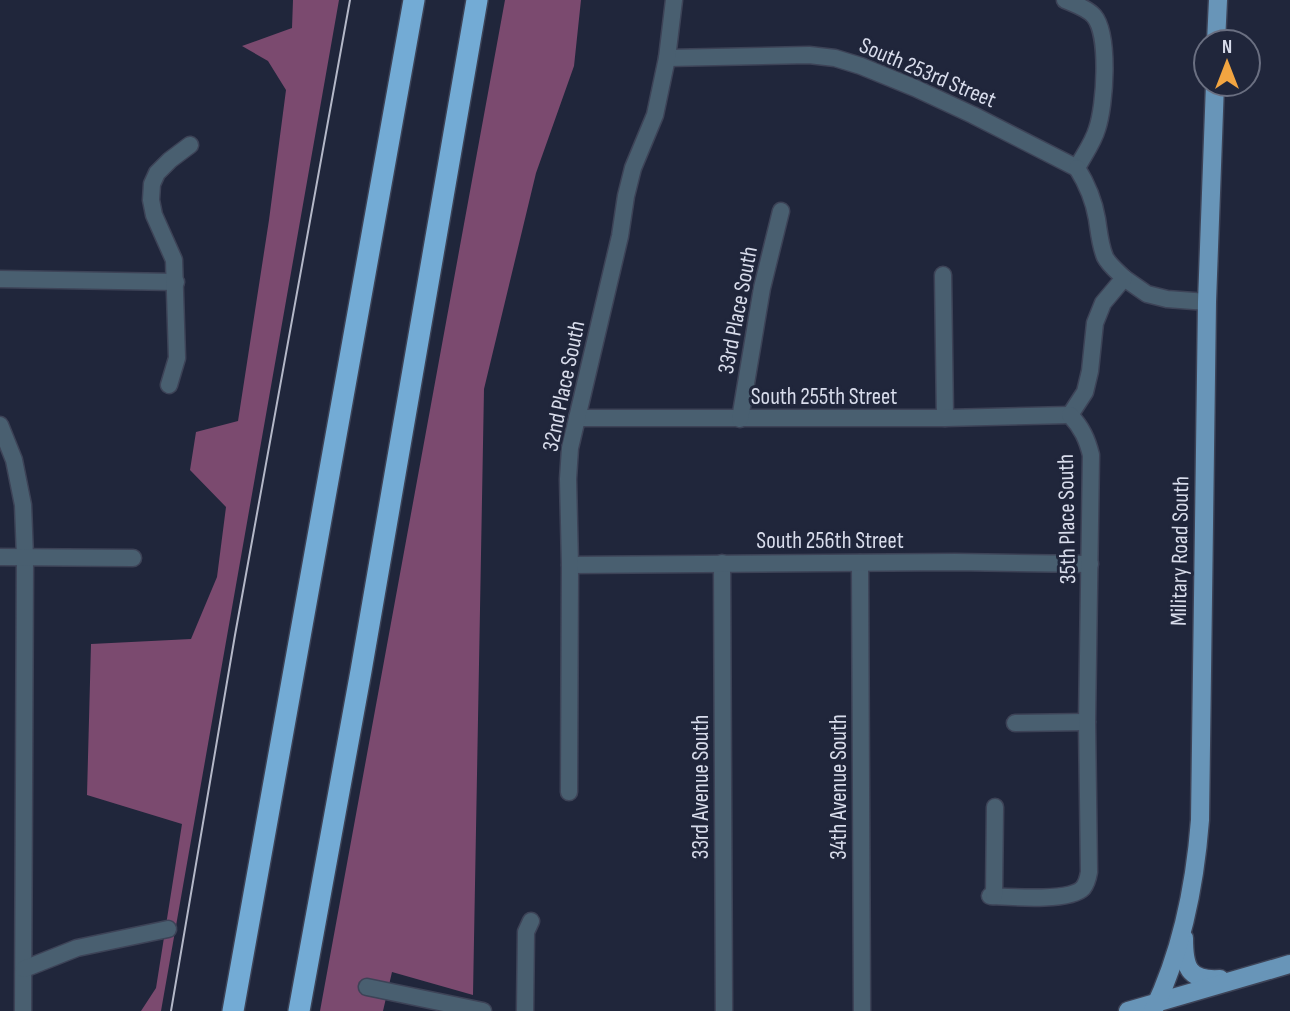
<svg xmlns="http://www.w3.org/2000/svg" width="1290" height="1011" font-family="'Sofia Sans Condensed',sans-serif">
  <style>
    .forest { fill: #7b4a6f }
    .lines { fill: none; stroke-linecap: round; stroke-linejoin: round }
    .minor-casing { stroke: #3d4357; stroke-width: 19 }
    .major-casing { stroke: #3d4357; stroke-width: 21 }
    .highway-casing { stroke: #3d4357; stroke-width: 24 }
    .minor { stroke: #495f70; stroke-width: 16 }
    .major { stroke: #6895b8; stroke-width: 18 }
    .highway { stroke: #73abd5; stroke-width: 21 }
    .tram { stroke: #b4b8c8; stroke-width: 2 }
    .labels { text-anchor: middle; stroke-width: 6; stroke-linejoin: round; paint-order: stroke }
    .street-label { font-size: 23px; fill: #d8dceb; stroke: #20263b }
  </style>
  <rect width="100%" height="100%" fill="#20263b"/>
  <!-- forest -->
  <g class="forest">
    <polygon points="293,0 339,0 161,1011 141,1011 156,988 182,824 87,795 91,644 191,639 217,577 226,507 190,470 196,432 238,421 269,220 286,90 268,61 242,46 292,28"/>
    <polygon points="505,0 581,0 574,66 536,173 484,389 473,995 392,972 383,1011 320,1011"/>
  </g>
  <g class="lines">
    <defs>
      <g id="minor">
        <path d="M1065 0C1074 4 1087 8 1094 16 1110 35 1105 106 1097 129 1093 143 1083 156 1077 168"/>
        <polyline points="667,58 809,55 835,58 861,66 915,88 973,115 1077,168"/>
        <polyline points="943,275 945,418"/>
        <polyline points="1124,278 1147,294 1167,299 1207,302"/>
        <polyline points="0,279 176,282"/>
        <polyline points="169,385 177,358 174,260 154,215 151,200 152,184 157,173 170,160 190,145"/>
        <path d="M1070 415 1085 392 1090 371 1095 323 1103 303 1124 278C1118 272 1109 265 1105 257 1100 245 1099 232 1097 219 1094 201 1087 184 1077 168"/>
        <polyline points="577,418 945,418 1070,415"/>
        <polyline points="740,419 762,288 781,211"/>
        <polyline points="0,425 14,460 23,505 25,557 23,1011"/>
        <polyline points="0,557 133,558"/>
        <polyline points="722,563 724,1011"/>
        <polyline points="860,563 862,1011"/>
        <polyline points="570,565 955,562 1090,564"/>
        <polyline points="1015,723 1087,722"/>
        <polyline points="569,792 570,565 568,479 570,448 620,236 626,196 633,168 655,115 667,58 674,0"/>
        <path d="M990 896C1010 897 1070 902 1083 888 1087 883 1088 878 1089 872L1087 722 1091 455C1087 439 1082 428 1070 415"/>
        <polyline points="994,896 995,807"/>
        <polyline points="24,969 77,948 168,929"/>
        <polyline points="367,987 483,1011"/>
        <polyline points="525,1011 526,932 531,921"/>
      </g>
      <g id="major">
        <polyline points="1216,42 1218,0"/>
        <path d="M1184 938C1184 967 1188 981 1220 979"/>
        <polyline points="1128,1011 1290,964"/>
        <path d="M1153 1011C1182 951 1195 885 1200 820L1207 302 1215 84"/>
      </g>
      <g id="highway">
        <polyline points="233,1011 414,0"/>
        <polyline points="299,1011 361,671 477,0"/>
      </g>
    </defs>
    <!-- minor casing -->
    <use href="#minor" class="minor-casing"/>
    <!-- major casing -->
    <use href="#major" class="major-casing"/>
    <!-- highway casing -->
    <use href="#highway" class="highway-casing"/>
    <!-- minor -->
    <use href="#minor" class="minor"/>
    <!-- major -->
    <use href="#major" class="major"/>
    <!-- highway -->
    <use href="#highway" class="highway"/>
    <!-- tram -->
    <polyline class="tram" points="171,1011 235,635 350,0"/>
  </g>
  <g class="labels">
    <!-- street labels -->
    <g class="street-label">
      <text transform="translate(928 72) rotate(23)" y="8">South 253rd Street</text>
      <text transform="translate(737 310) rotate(-79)" y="8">33rd Place South</text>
      <text transform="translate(563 386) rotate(-78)" y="8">32nd Place South</text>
      <text x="824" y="404">South 255th Street</text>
      <text transform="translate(1066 519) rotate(-91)" y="8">35th Place South</text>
      <text x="830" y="548">South 256th Street</text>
      <text transform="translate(1179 551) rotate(-89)" y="8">Military Road South</text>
      <text transform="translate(700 787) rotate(-90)" y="8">33rd Avenue South</text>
      <text transform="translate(838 787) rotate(-90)" y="8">34th Avenue South</text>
    </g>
  </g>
  <!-- north arrow -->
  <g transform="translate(1227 63)"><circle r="33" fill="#20263b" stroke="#6a6f81" stroke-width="2"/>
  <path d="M0-5L12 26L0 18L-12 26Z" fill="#f2a541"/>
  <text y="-10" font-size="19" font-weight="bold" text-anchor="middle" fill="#d8dceb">N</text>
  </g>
</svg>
